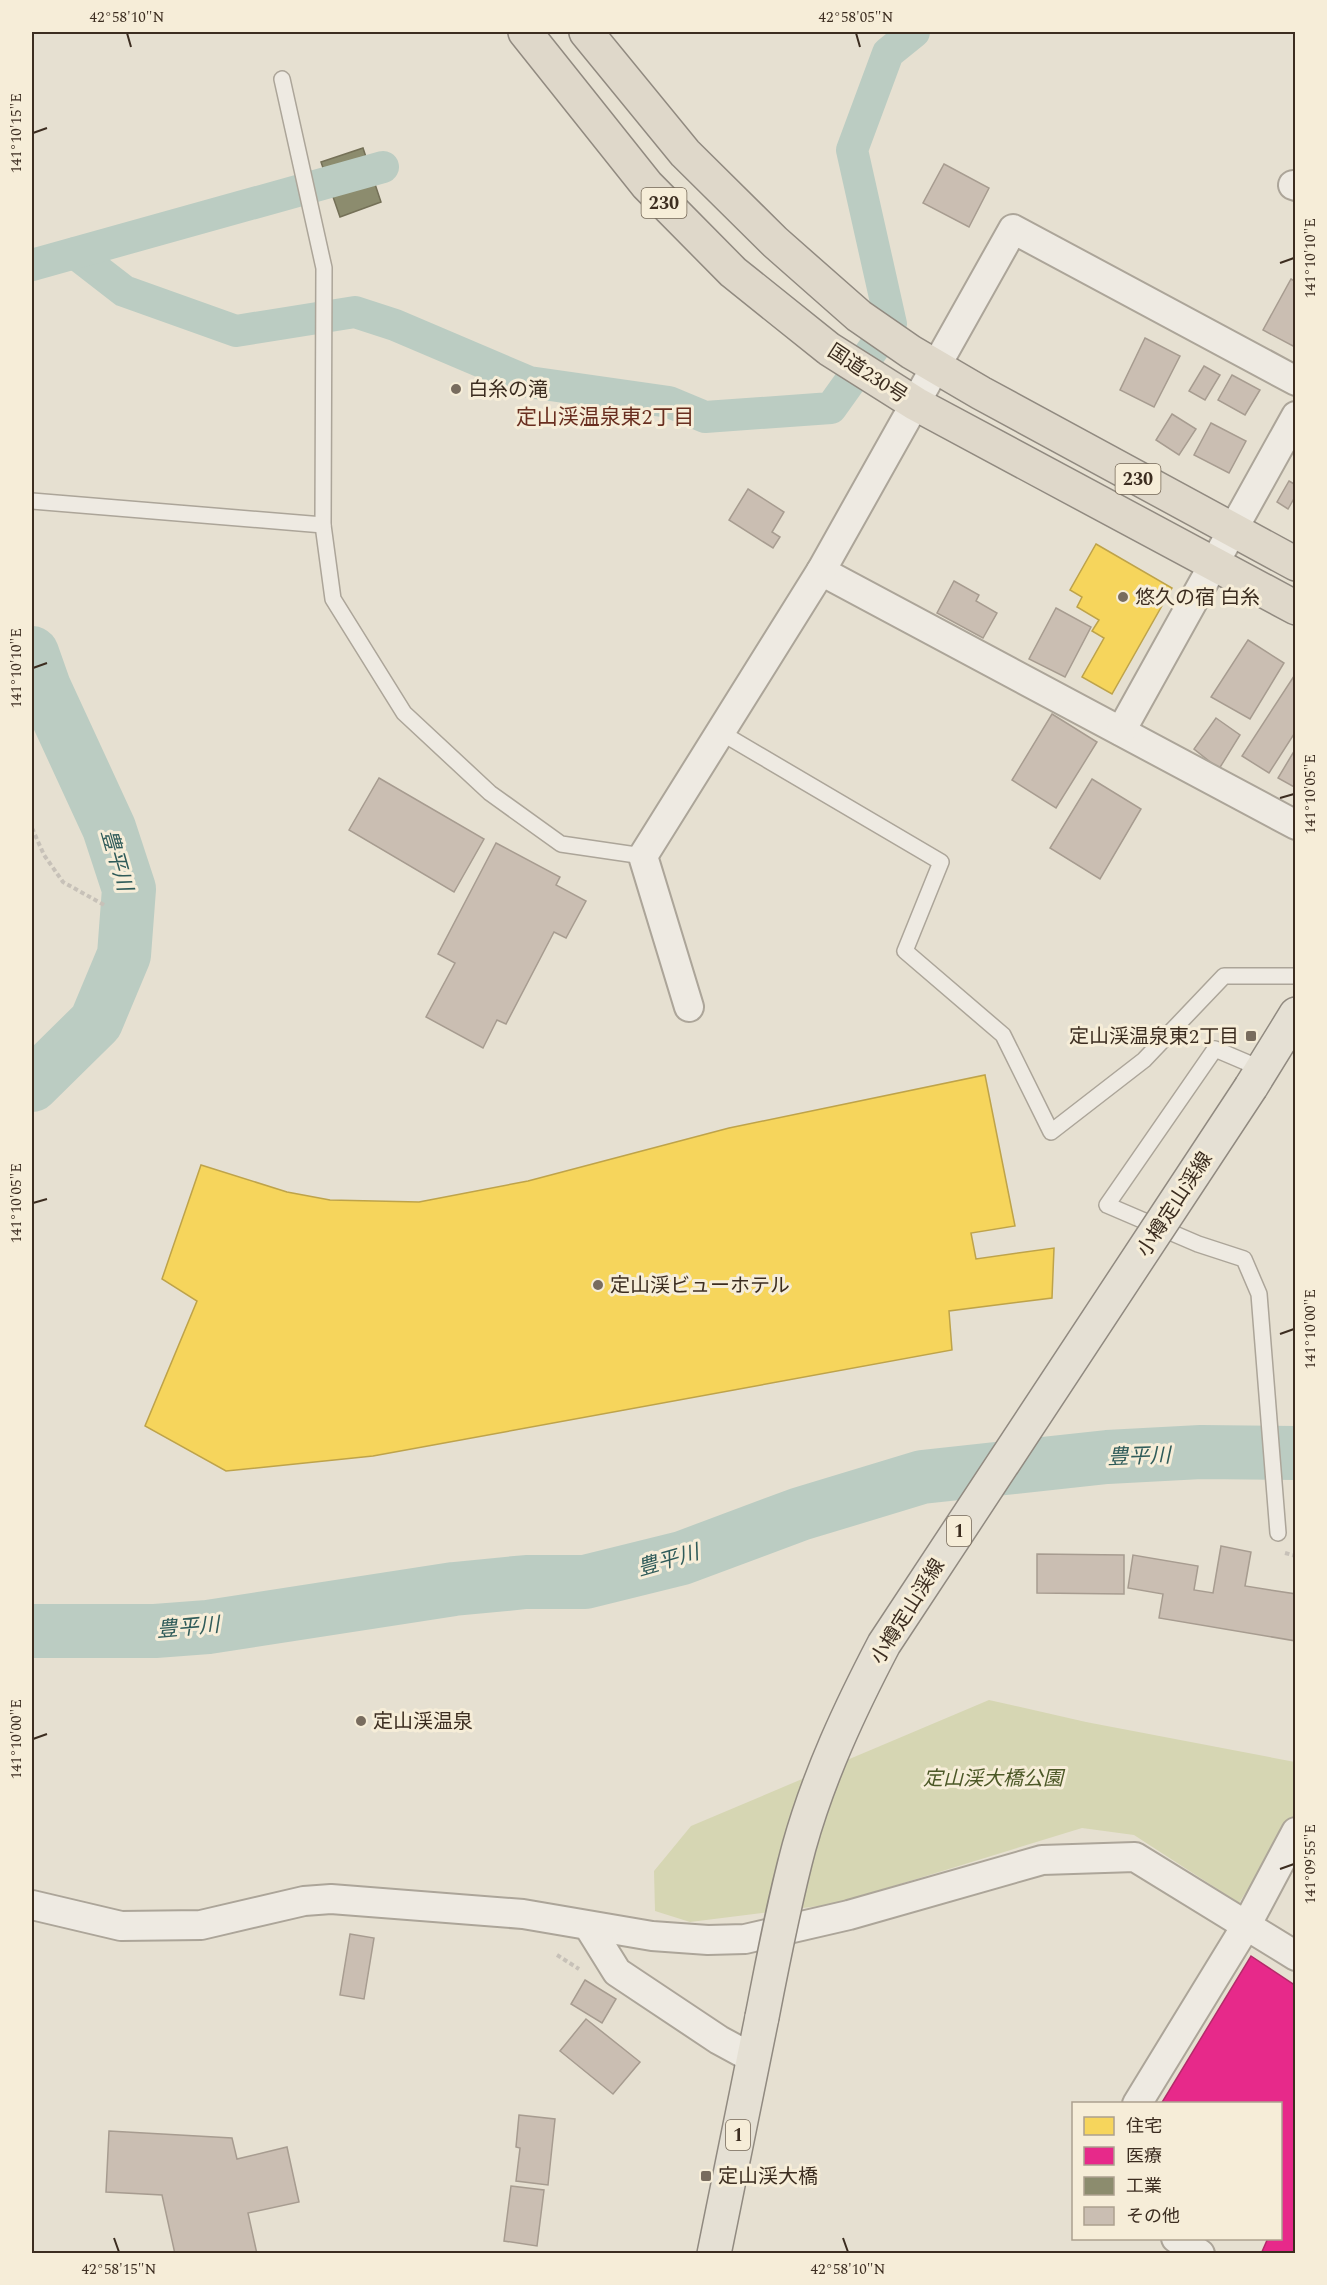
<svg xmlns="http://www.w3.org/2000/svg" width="1327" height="2285" font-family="Spectral,'Noto Sans JP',serif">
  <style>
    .green { fill: #d6d6b3 }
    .homes { fill: #f6d55c; stroke: #bea34a; stroke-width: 1.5 }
    .health { fill: #e7298a; stroke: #b42a6a; stroke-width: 1.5 }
    .industry { fill: #8c8c6e; stroke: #747057; stroke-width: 1.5 }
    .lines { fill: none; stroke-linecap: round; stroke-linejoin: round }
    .canal { stroke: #bbccc2; stroke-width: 32 }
    .river { stroke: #bbccc2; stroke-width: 54 }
    .building { fill: #cabeb2; stroke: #a79c90; stroke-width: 1.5 }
    .service-casing { stroke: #aca599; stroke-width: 18 }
    .minor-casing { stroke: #aca599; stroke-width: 32 }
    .primary-casing { stroke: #918a80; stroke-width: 36 }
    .trunk-casing { stroke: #918a80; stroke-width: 36 }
    .path { stroke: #c7c1b8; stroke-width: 4; stroke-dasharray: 4.5 3; stroke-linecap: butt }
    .service { stroke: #eeeae2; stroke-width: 15 }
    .minor { stroke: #eeeae2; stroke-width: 28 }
    .primary { stroke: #e5e0d4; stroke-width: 33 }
    .trunk { stroke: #dfd8ca; stroke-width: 33 }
    .primary-bridge-casing { stroke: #918a80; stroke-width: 36; stroke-linecap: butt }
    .primary-bridge { stroke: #e5e0d4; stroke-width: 33 }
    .ticks { fill: none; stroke: #3c2d20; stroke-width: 2 }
    .poi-dot { fill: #786c5e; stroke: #f6edd8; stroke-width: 2 }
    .labels { text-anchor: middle; stroke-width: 6; stroke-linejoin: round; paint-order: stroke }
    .shield { fill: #f6edd8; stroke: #746757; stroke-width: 1.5 }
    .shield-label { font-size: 18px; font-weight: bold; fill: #3c2d20 }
    .street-label { font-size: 20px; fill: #3c2d20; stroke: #f6edd8 }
    .poi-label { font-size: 20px; fill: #3c2d20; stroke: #f6edd8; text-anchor: start }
    .park-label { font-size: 20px; font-style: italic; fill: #4c5827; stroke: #f6edd8 }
    .neighbourhood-label { font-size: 21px; fill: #692e1f; stroke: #f6edd8 }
    .water-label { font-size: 21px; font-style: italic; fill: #2f5b59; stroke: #f6edd8 }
    .neatline { fill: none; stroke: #3c2d20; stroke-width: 2 }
    .ticks-label { font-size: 15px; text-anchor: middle; fill: #3c2d20 }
  </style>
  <rect width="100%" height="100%" fill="#e6e0d1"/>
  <!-- green -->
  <polygon class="green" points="989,1700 1086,1722 1295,1762 1295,1815 1239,1903 1134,1835 1082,1828 835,1904 690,1922 655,1911 654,1871 691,1826"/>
  <!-- homes -->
  <g class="homes">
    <polygon points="1096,544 1172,588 1112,694 1082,677 1104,638 1092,631 1099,620 1077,607 1082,597 1070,590"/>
    <polygon points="985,1075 1015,1226 971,1233 976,1259 1054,1248 1052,1298 949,1311 952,1350 373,1456 226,1471 145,1426 197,1301 162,1279 201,1165 287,1192 330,1200 419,1202 528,1181 729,1128"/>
  </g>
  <!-- health -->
  <polygon class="health" points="1251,1956 1296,1986 1296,2254 1261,2254 1268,2238 1280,2238 1280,2104 1161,2104"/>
  <!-- industry -->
  <polygon class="industry" points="363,148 381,202 340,217 321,162"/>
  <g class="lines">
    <!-- canal -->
    <g class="canal">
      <polyline points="75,253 124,291 236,331 355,312 395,325 529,382 669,402 705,417 831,408 891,324 852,150 888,53 914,32"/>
      <polyline points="32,265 383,167"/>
    </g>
    <!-- river -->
    <g class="river">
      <polyline points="32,653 44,687 109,828 129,889 124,955 96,1022 32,1085"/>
      <polyline points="32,1631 155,1631 208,1627 454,1589 526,1582 585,1582 682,1558 800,1514 922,1477 1107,1457 1201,1452 1296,1453"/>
    </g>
  </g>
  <!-- building -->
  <g class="building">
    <polygon points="944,164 989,188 969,227 923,203"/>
    <polygon points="1291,279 1296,282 1296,341 1293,346 1263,330"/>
    <polygon points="1145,338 1180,356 1154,407 1120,390"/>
    <polygon points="1204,366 1220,375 1205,400 1189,391"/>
    <polygon points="1232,375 1260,390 1245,415 1218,400"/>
    <polygon points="1172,414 1196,429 1179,455 1156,440"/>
    <polygon points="1211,423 1246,441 1229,473 1194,455"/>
    <polygon points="1289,481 1296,485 1296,495 1288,509 1277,502"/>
    <polygon points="748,489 784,512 772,532 780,537 773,548 729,520"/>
    <polygon points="954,581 979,595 976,601 997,613 983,638 937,613"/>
    <polygon points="1056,608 1091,627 1065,677 1029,659"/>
    <polygon points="1248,640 1284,663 1250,719 1211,697"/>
    <polygon points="1296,673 1296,731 1269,773 1242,756"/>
    <polygon points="1052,714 1097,742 1056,808 1012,780"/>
    <polygon points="1216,718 1240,735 1219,769 1194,749"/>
    <polygon points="1296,748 1296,788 1278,778"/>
    <polygon points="379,778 484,839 454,892 349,830"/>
    <polygon points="1092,779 1141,809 1100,879 1050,848"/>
    <polygon points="496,843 560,877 556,885 586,901 566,938 554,932 506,1024 497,1020 483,1048 426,1017 455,963 438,954"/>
    <polygon points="1221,1546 1251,1552 1245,1586 1296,1594 1296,1641 1159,1618 1163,1594 1128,1588 1133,1555 1198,1566 1194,1590 1213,1593"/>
    <polygon points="1037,1554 1124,1555 1124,1594 1037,1593"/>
    <polygon points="350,1934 374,1938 364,1999 340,1995"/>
    <polygon points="585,1980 616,1999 602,2023 571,2004"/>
    <polygon points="586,2019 640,2062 613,2094 560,2051"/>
    <polygon points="519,2115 555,2119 548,2185 516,2181 520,2148 516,2147"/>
    <polygon points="109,2131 232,2138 237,2159 287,2147 299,2202 248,2213 257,2254 175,2254 162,2195 106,2192"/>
    <polygon points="511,2186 544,2190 537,2246 504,2241"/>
  </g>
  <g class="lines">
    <defs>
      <g id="service">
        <polyline points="282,79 324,268 323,525 333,599 404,713 490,793 561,844 643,856"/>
        <polyline points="32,501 323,525"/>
        <polyline points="720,732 941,862 905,951 1003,1035 1051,1132 1144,1060 1224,976 1296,976"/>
        <polyline points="1262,1069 1215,1049 1107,1205 1198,1244 1244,1259 1259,1294 1278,1533"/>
      </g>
      <g id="minor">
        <polyline points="1293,185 1296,186"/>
        <polyline points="821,571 1296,825"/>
        <polyline points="1121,731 1296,416"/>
        <polyline points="689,1007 643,856 821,571 1013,229 1296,381"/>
        <polyline points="32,1905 121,1926 201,1925 304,1901 331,1899 523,1914 652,1936 708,1940 745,1939 849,1915 1042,1860 1135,1857 1296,1956"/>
        <polyline points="589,1927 617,1972 719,2040 754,2059"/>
        <polyline points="1137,2104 1246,1926 1296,1832"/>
        <polyline points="1176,2238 1200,2254"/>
      </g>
      <g id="primary">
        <polyline points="1251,1087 1296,1014"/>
        <polyline points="714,2254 762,2017"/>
      </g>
      <g id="trunk">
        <polyline points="525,32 647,185 733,272 829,349 916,404 1296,608"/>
        <polyline points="586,32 685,153 775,242 859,316 911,352 981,393 1296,564"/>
      </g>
    </defs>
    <!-- service casing -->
    <use href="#service" class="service-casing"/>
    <!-- minor casing -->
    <use href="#minor" class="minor-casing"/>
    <!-- primary casing -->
    <use href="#primary" class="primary-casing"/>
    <!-- trunk casing -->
    <use href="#trunk" class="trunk-casing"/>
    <!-- path -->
    <g class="path">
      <polyline points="32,828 44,855 63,882 106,906"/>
      <polyline points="1285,1553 1296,1556"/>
      <polyline points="557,1955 579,1969"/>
    </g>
    <!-- service -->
    <use href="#service" class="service"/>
    <!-- minor -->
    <use href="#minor" class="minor"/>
    <!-- primary -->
    <use href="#primary" class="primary"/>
    <!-- trunk -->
    <use href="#trunk" class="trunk"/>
    <defs>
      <path id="primary-bridge" d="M762 2017C773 1960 784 1903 799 1847 819 1775 850 1709 884 1644L1251 1087"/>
    </defs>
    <!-- primary-bridge casing -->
    <use href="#primary-bridge" class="primary-bridge-casing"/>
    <!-- primary-bridge -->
    <use href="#primary-bridge" class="primary-bridge"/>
  </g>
  <!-- ticks -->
  <path class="ticks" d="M127 33 131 47M856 33 860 47M33 133 47 128M1280 263 1294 258M33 668 47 663M1280 798 1294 794M33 1203 47 1199M1280 1334 1294 1329M33 1739 47 1734M1280 1869 1294 1864M114 2238 119 2252M843 2238 848 2252"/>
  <!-- markers -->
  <g class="poi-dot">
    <circle cx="456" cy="389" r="6"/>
    <circle cx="1123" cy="597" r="6"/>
    <rect x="1245" y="1030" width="12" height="12" rx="3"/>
    <circle cx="598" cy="1285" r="6"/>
    <circle cx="361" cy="1721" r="6"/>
    <rect x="700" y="2170" width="12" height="12" rx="3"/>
  </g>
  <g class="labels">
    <!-- shield labels -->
    <g class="shield">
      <rect x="641.5" y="188" width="45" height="30" rx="4.5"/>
      <rect x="1115.5" y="464" width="45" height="30" rx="4.5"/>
      <rect x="947" y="1516" width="24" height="30" rx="4.5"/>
      <rect x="726" y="2120" width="24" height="30" rx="4.5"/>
    </g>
    <g class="shield-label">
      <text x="664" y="209">230</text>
      <text x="1138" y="485">230</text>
      <text x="959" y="1537">1</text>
      <text x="738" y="2141">1</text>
    </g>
    <!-- street labels -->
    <g class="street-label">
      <text transform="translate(868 373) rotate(33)" y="7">国道230号</text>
      <text transform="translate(1174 1204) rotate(-57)" y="7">小樽定山渓線</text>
      <text transform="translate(907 1611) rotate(-58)" y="7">小樽定山渓線</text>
    </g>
    <!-- poi labels -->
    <g class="poi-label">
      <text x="468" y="396">白糸の滝</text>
      <text x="1135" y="604">悠久の宿 白糸</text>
      <text x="1239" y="1043" text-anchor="end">定山渓温泉東2丁目</text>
      <text x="610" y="1292">定山渓ビューホテル</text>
      <text x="373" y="1728">定山渓温泉</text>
      <text x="718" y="2183">定山渓大橋</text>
    </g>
    <!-- park labels -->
    <g class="park-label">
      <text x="993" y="1785">定山渓大橋公園</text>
    </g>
    <!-- neighbourhood labels -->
    <g class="neighbourhood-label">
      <text x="605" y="424">定山渓温泉東2丁目</text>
    </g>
    <!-- water labels -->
    <g class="water-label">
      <text transform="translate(117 860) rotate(74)" y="7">豊平川</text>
      <text transform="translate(1139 1456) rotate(-2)" y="7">豊平川</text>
      <text transform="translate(668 1560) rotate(-16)" y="7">豊平川</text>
      <text transform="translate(188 1627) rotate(-5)" y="7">豊平川</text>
    </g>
  </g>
  <!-- border -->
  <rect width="1327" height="2285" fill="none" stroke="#f6edd8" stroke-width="66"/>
  <!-- legend -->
  <rect x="1072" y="2102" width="210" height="138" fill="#f6edd8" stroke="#aca08e" stroke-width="1.5"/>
  <rect x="1084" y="2117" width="30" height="18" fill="#f6d55c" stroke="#aca08e" stroke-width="1.5"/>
  <text x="1126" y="2132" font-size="18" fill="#3c2d20">住宅</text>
  <rect x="1084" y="2147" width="30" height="18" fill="#e7298a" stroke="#aca08e" stroke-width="1.5"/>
  <text x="1126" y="2162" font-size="18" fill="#3c2d20">医療</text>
  <rect x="1084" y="2177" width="30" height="18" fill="#8c8c6e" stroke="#aca08e" stroke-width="1.5"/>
  <text x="1126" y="2192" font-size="18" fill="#3c2d20">工業</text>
  <rect x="1084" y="2207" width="30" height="18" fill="#cabeb2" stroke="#aca08e" stroke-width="1.5"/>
  <text x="1126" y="2222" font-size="18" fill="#3c2d20">その他</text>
  <rect x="33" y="33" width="1261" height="2219" class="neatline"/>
  <g class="ticks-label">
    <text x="127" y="22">42°58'10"N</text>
    <text x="856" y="22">42°58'05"N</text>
    <text transform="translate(16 133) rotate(-90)" y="5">141°10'15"E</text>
    <text transform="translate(1310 258) rotate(-90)" y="5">141°10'10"E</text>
    <text transform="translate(16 668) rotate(-90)" y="5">141°10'10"E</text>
    <text transform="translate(1310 794) rotate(-90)" y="5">141°10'05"E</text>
    <text transform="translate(16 1203) rotate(-90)" y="5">141°10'05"E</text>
    <text transform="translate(1310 1329) rotate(-90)" y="5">141°10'00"E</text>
    <text transform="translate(16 1739) rotate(-90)" y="5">141°10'00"E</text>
    <text transform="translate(1310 1864) rotate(-90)" y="5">141°09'55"E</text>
    <text x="119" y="2274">42°58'15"N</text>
    <text x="848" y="2274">42°58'10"N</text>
  </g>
</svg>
